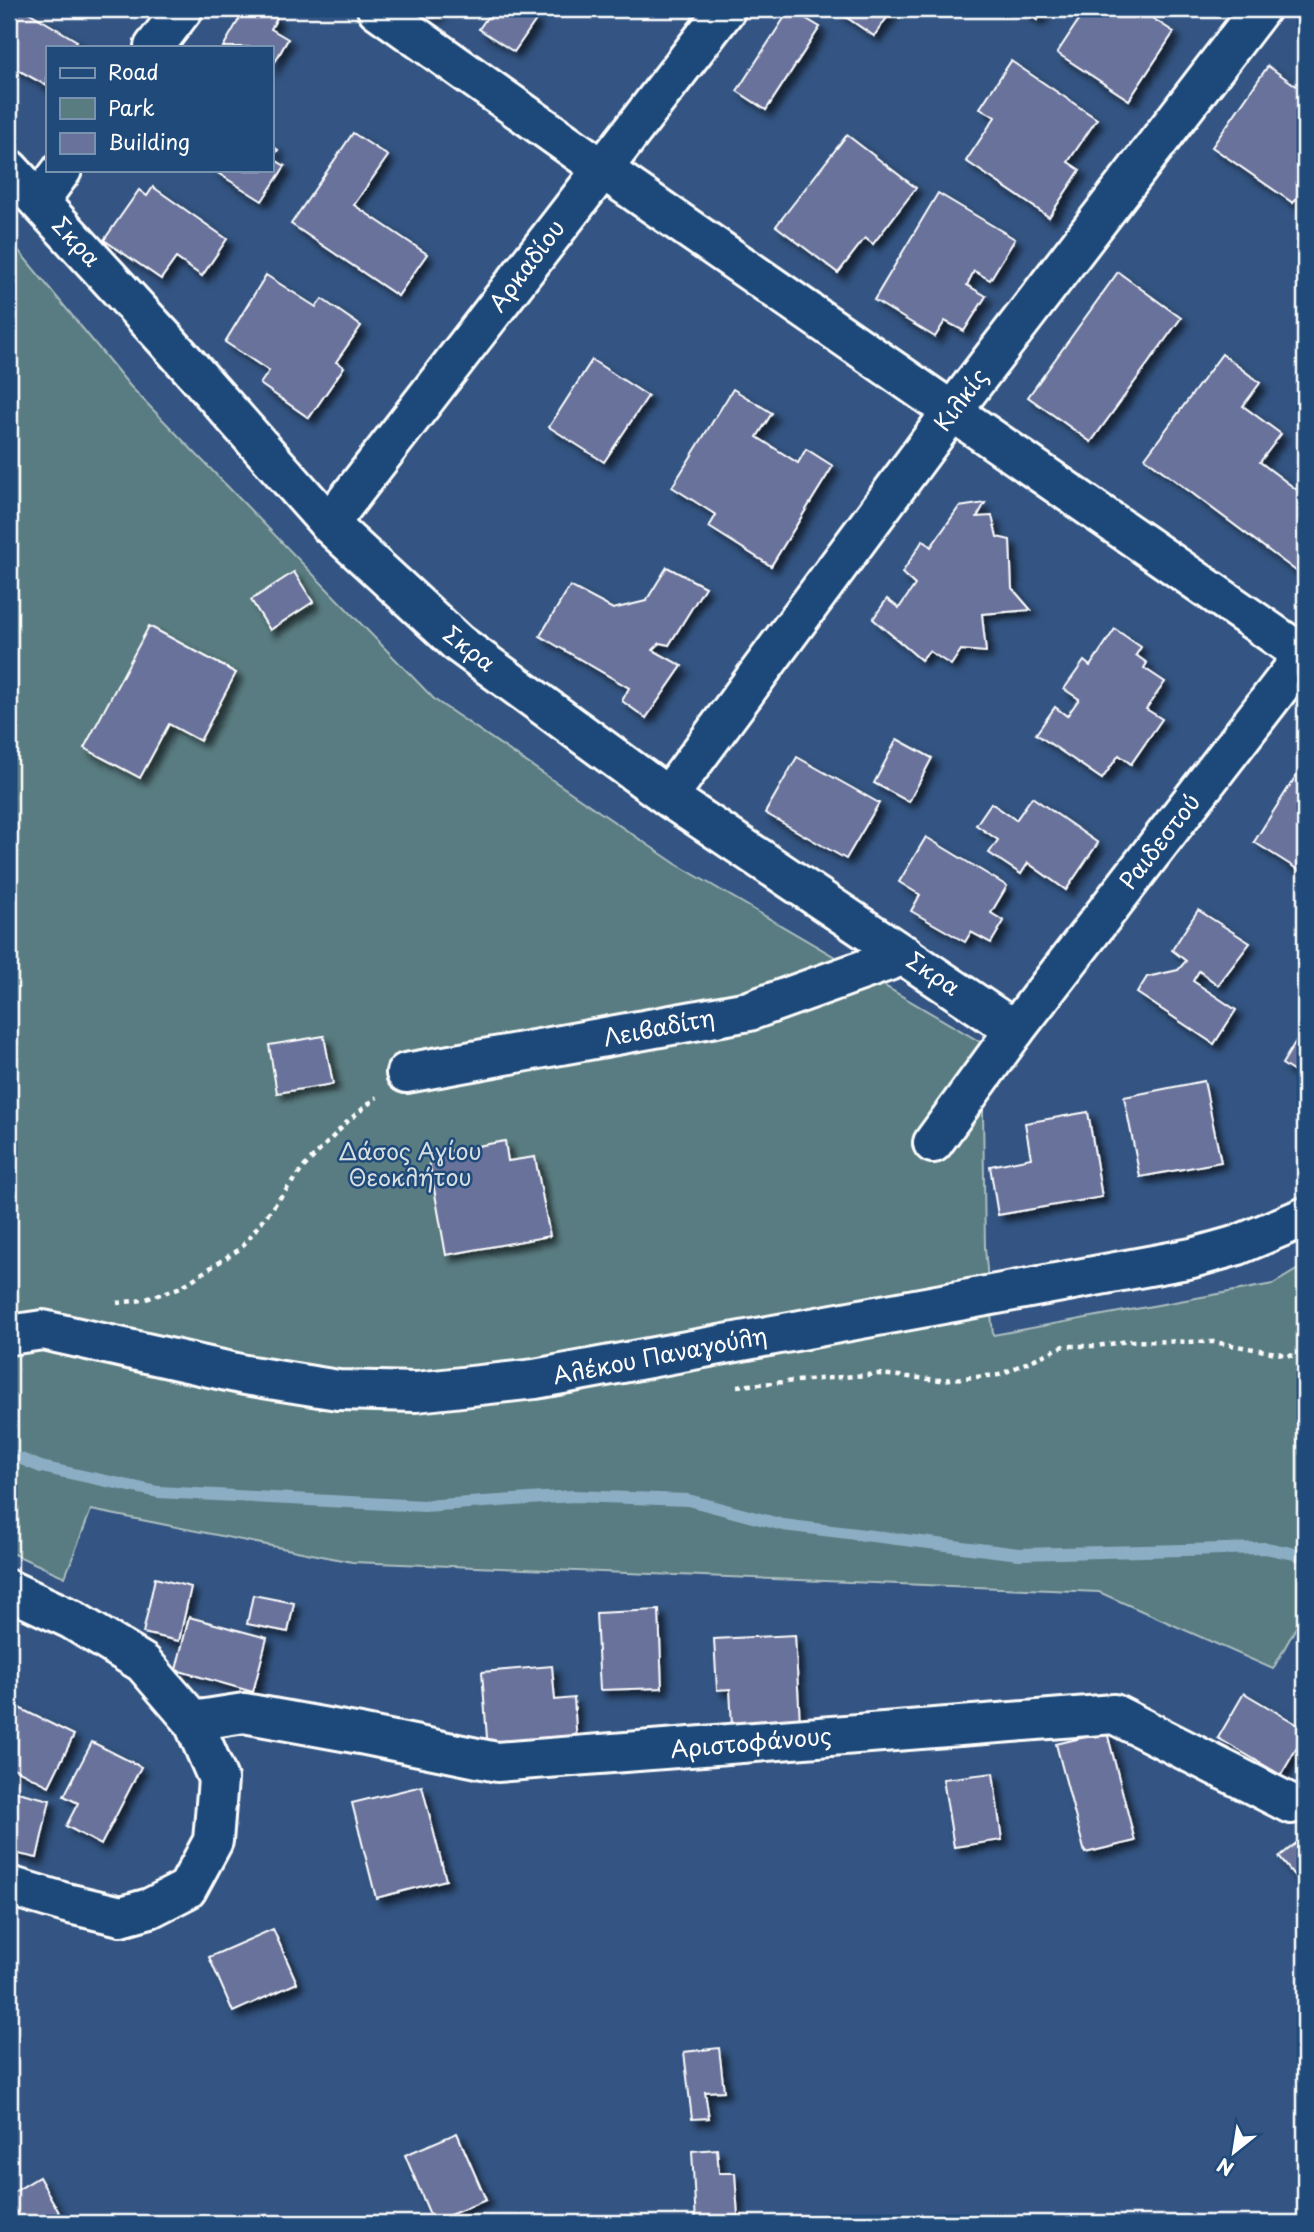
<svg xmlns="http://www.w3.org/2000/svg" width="1314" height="2232" font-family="'Playpen Sans',sans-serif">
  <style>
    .green { fill: #597c81; stroke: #acbec0; stroke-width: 2 }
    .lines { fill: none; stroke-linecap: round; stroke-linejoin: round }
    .stream { stroke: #8caec4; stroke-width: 12 }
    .building { fill: #69729b; stroke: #fff; stroke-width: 2; filter: url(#shadow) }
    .minor-casing { stroke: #fff; stroke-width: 44 }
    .major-casing { stroke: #fff; stroke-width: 44 }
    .path { stroke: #fff; stroke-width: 4.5; stroke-dasharray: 5 5; stroke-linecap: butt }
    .minor { stroke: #1f4a7a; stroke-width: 38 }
    .major { stroke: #1f4a7a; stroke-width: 38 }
    .labels { text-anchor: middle; stroke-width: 5; stroke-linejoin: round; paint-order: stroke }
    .street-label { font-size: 23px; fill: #fff; stroke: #1f4a7a }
    .park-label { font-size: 23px; fill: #d6dee0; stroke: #1f4a7a }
  </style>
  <defs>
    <filter id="shadow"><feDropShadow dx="6" dy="6" stdDeviation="3.5" flood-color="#0009"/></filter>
  </defs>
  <rect width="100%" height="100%" fill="#345583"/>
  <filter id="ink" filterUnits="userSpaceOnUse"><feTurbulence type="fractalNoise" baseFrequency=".0143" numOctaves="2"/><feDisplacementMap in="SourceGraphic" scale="14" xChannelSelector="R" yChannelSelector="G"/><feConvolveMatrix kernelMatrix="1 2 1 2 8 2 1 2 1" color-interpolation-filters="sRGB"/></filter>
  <g filter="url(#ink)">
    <!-- green -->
    <polygon class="green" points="9,239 130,386 435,700 676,864 982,1043 985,1248 993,1335 1273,1284 1305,1265 1305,1611 1273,1669 1099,1592 352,1562 91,1510 65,1577 9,1552"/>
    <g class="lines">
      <!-- stream -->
      <polyline class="stream" points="9,1454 41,1467 158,1492 424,1506 573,1496 688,1500 783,1525 1019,1554 1266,1548 1305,1556"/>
    </g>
    <!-- building -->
    <g class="building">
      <polygon points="9,9 23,9 77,41 73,47 47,47 47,86 9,65"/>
      <polygon points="245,9 261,9 277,18 271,29 288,39 271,69 271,47 223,47"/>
      <polygon points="421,9 440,9 434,17"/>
      <polygon points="493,9 520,9 536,20 514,52 479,29"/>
      <polygon points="790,9 820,27 766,110 737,91"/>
      <polygon points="834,9 893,9 874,36"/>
      <polygon points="1021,9 1044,9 1037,20"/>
      <polygon points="1086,9 1138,9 1174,32 1129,100 1057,53"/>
      <polygon points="1011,61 1097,119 1068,162 1080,170 1049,217 966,161 995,117 980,108"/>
      <polygon points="1268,66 1305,92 1305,184 1293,203 1212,147"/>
      <polygon points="353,133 388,156 354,205 427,254 398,296 291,224"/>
      <polygon points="847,135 916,188 873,244 865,238 838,273 776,226"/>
      <polygon points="271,145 278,150 272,158 285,166 262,201 213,170 271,170"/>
      <polygon points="153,187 227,239 202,276 176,258 161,279 104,240 139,190 147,196"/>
      <polygon points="938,193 1015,239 990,280 974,271 967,285 986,296 964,331 945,321 935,337 874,300"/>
      <polygon points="1118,272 1181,318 1091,442 1028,397"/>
      <polygon points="266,275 316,307 322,299 361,326 336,362 344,367 309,418 260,384 269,371 225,342"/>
      <polygon points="1222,354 1260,383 1243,406 1281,434 1260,462 1305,496 1305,568 1300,574 1145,458"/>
      <polygon points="592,360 648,396 604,462 549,427"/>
      <polygon points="733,389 772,413 757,437 798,463 806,449 833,466 771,566 709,527 716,515 672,487"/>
      <polygon points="985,503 977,517 992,516 997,537 1010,540 1012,588 1031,610 982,614 986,652 961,650 951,665 929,651 921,660 873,619 887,599 899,608 915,585 902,573 923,540 931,547 959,507"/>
      <polygon points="667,567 705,587 669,645 660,643 653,650 682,666 646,718 622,701 629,688 540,636 570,586 613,609 646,601"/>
      <polygon points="294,572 313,602 270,630 251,600"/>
      <polygon points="149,626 236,673 200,741 169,724 140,778 84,748"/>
      <polygon points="1115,629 1141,647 1136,655 1147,663 1144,668 1165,682 1146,709 1162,719 1131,764 1119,755 1102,779 1036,734 1055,707 1067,716 1079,699 1064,689 1084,661 1090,666"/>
      <polygon points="897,739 932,758 909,802 874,783"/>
      <polygon points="797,757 879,803 846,859 765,813"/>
      <polygon points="1301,768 1305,771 1305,874 1254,842"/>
      <polygon points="1032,797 1098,843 1066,890 1028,863 1021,874 989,853 998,840 976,825 991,803 1016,820"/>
      <polygon points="926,837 1007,886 991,913 1004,921 991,943 971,932 965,942 911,911 920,895 899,882"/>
      <polygon points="1198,910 1250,943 1218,985 1199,971 1193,981 1236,1010 1214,1044 1137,993 1147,977 1178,970 1186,961 1172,950"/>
      <polygon points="1305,1026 1305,1079 1282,1064"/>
      <polygon points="324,1036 333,1084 277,1093 269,1045"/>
      <polygon points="1204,1081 1221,1162 1140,1177 1124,1097"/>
      <polygon points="1088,1112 1102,1197 998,1215 990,1166 1031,1158 1025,1123"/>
      <polygon points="505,1141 508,1161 535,1157 550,1236 446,1255 428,1155"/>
      <polygon points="155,1578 191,1587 179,1641 143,1633"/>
      <polygon points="253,1595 294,1603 288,1632 247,1624"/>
      <polygon points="659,1610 662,1688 600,1690 596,1613"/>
      <polygon points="189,1617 267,1638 253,1692 176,1670"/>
      <polygon points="795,1635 800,1723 732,1727 730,1689 717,1690 714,1639"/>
      <polygon points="552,1666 555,1700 574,1698 577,1745 488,1751 482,1672"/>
      <polygon points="1244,1693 1305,1729 1305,1734 1281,1775 1218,1738"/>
      <polygon points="9,1703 74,1735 49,1786 9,1766"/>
      <polygon points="1107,1732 1135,1841 1085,1853 1056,1744"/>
      <polygon points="92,1742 141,1767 101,1845 66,1826 78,1803 64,1796"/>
      <polygon points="993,1773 1002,1840 954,1847 943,1779"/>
      <polygon points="422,1786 446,1880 376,1898 352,1803"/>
      <polygon points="9,1790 50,1800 37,1858 9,1852"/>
      <polygon points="1305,1836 1305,1872 1297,1879 1279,1857"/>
      <polygon points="273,1929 297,1983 233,2012 209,1957"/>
      <polygon points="719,2048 724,2091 705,2092 709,2118 692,2119 684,2052"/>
      <polygon points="457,2133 486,2200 433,2222 405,2155"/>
      <polygon points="717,2149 719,2173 735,2173 738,2216 722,2217 722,2223 696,2223 692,2151"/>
      <polygon points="39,2177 65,2223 9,2223 9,2195"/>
    </g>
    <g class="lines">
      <defs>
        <g id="minor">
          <polyline points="377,9 601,168 1305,656"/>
          <polyline points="154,47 183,9"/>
          <polyline points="9,169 166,340 329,524 458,643 671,799 1015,1030"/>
          <polyline points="39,201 62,170"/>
          <polyline points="329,524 726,9"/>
          <polyline points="669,795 953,410 1260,9"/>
          <polyline points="406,1073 749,1011 905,955"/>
          <polyline points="933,1143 1015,1030 1305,654"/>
          <polyline points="9,1590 71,1619 143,1663 193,1721 218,1779 213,1841 187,1889 150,1908 121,1916 66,1903 9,1886"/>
          <polyline points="193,1721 244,1713 360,1734 497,1762 1114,1714 1291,1804"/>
        </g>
        <polyline id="major" points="9,1335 43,1330 245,1375 338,1390 416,1392 535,1379 1192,1258 1238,1245 1305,1217"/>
      </defs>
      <!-- minor casing -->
      <use href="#minor" class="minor-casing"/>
      <!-- major casing -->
      <use href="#major" class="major-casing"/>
      <!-- path -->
      <g class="path">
        <polyline points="117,1303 143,1300 181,1287 241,1248 304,1167 348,1121 377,1097"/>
        <polyline points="737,1386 878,1374 940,1380 999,1375 1064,1346 1097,1346 1128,1341 1214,1342 1305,1358"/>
      </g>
      <!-- minor -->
      <use href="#minor" class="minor"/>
      <!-- major -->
      <use href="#major" class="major"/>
    </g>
  </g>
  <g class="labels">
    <!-- street labels -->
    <g class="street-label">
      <text transform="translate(76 242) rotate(47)" y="8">Σκρα</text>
      <text transform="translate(527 266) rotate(-53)" y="8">Αρκαδίου</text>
      <text transform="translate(961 400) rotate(-53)" y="8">Κιλκίς</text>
      <text transform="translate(469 649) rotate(38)" y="8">Σκρα</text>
      <text transform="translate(1160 842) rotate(-52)" y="8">Ραιδεστού</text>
      <text transform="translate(933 974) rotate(34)" y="8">Σκρα</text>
      <text transform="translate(659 1028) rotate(-11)" y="8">Λειβαδίτη</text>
      <text transform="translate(660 1356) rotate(-11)" y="8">Αλέκου Παναγούλη</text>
      <text transform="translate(751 1743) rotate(-5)" y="8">Αριστοφάνους</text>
    </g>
    <!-- park labels -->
    <g class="park-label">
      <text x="410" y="1160">Δάσος Αγίου<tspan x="410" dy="26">Θεοκλήτου</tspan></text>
    </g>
  </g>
  <!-- margin -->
  <rect width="1314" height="2232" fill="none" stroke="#1f4a7a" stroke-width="35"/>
  <rect x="18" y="18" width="1279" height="2197" fill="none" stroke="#fff" stroke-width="2.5" filter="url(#ink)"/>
  <!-- legend -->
  <rect x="46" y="46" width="228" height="126" fill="#1f4a7a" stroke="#7992af" stroke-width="2"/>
  <rect x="60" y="68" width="35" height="10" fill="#1f4a7a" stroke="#7992af" stroke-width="2"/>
  <text x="108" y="80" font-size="21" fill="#ffffff">Road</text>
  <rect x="60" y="98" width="35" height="21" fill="#597c81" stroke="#7992af" stroke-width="2"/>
  <text x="108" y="116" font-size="21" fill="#ffffff">Park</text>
  <rect x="60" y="133" width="35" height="21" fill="#69729b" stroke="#7992af" stroke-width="2"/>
  <text x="108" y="150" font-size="21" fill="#ffffff">Building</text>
  <!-- north arrow -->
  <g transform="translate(1234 2152) rotate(210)" stroke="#1f4a7a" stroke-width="5" paint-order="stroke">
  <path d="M0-5L12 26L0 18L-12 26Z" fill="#ffffff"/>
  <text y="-10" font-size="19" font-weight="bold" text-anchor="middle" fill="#ffffff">N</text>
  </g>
</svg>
